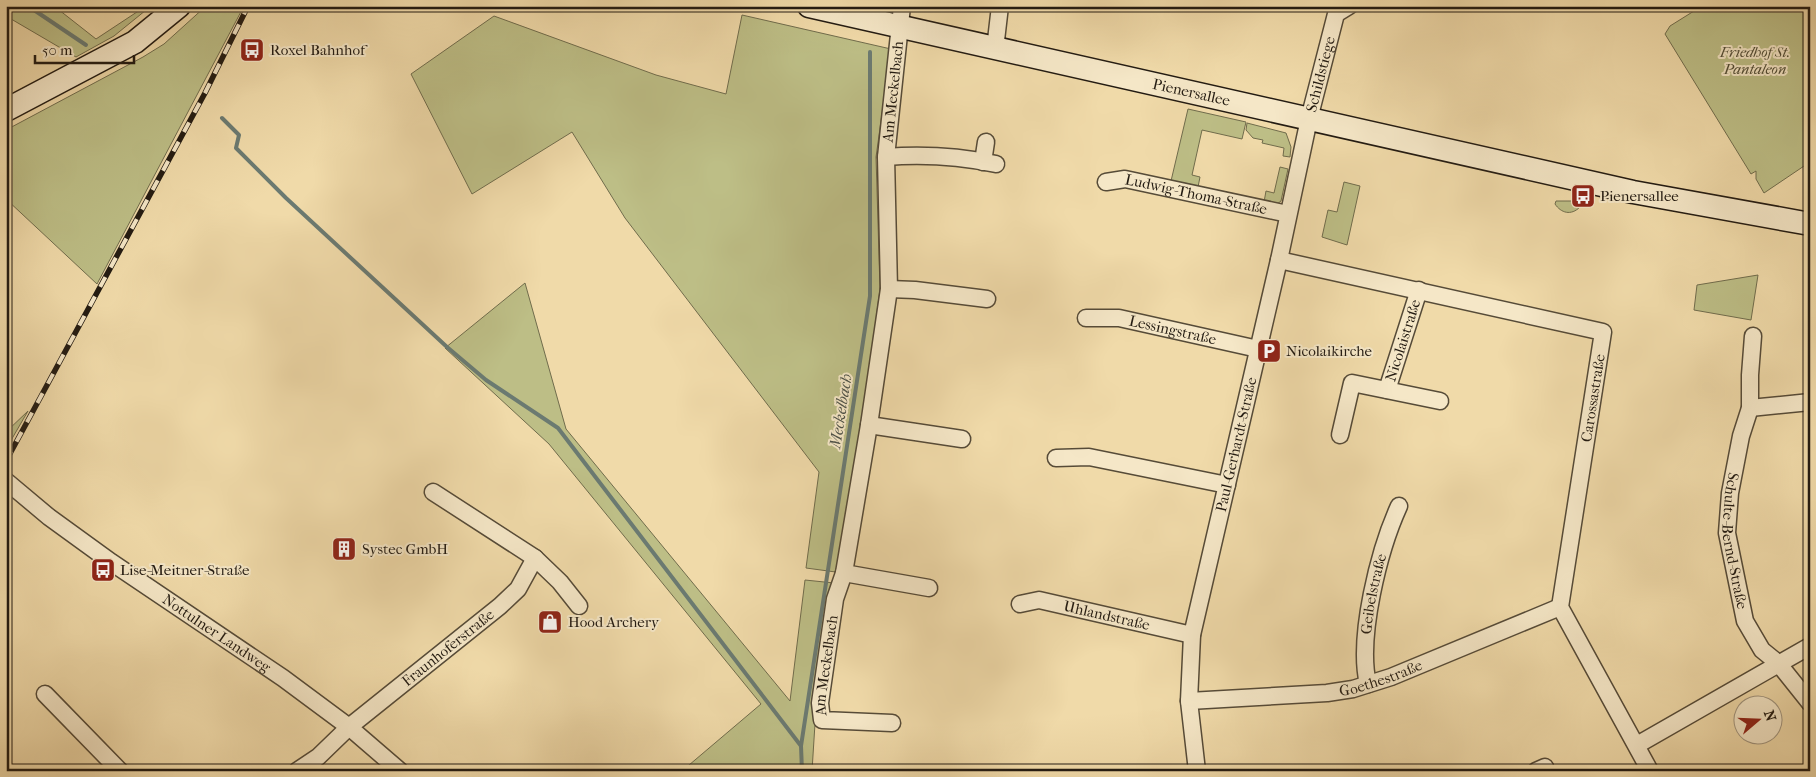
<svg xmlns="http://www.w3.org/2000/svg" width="1816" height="777" font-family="'IM FELL French Canon',serif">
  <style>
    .green { fill: #bdbe86; stroke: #706c4c }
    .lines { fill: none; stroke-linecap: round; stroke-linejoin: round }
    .stream { stroke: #6b7a71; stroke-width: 4 }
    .street-casing { stroke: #564b38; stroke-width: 19 }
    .secondary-casing { stroke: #231b12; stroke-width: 25 }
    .street { stroke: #f5e7c7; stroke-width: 16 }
    .secondary { stroke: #f5e7c7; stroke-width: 22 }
    .rail-casing { stroke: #231b12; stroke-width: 5.5 }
    .rail { stroke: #f5e7c7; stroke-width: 4; stroke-dasharray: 11; stroke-linecap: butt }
    .labels { text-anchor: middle; stroke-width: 4; stroke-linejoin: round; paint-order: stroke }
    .poi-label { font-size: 15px; fill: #231b12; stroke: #f5e7c7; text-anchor: start }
    .park-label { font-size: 15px; font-style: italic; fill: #514c35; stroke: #f5e7c7 }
    .street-label { font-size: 15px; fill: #231b12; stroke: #f5e7c7 }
    .water-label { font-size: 16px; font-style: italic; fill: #4d5249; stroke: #f5e7c7 }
  </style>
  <rect width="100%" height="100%" fill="#f0daa9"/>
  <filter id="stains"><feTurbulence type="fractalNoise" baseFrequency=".004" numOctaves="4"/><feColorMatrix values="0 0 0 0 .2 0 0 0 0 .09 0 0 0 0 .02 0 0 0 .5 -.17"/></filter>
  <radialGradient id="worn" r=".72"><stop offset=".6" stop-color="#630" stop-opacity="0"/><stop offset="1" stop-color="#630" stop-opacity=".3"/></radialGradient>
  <!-- green -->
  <g class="green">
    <polygon points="6,6 54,6 96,39 146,6 151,6 114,36 76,57 6,16"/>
    <polygon points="206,6 244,6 97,284 6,199 6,130 143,57 164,44"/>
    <polygon points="1702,6 1810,6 1810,162 1764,193 1756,179 1756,171 1751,174 1665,34 1670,26"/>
    <polygon points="742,15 891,49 876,157 880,289 843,573 806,568 819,472 625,218 572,132 472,194 411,74 494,16 656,75 726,94"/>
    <polygon points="1188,109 1246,122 1242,139 1202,130 1192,175 1200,177 1198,187 1171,181"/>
    <polygon points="1247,123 1286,133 1291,147 1290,157 1283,156 1284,148 1262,143 1263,140 1253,138 1246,130"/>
    <polygon points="1280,167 1288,169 1281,201 1277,204 1264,202 1266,191 1274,193"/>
    <polygon points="1344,182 1360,186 1347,245 1322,237 1328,210 1337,212"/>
    <path d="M1556 201H1571L1580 207C1571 216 1561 213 1555 204Z"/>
    <polygon points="1758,275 1751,320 1694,310 1697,285"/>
    <polygon points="525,283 566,429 790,701 805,580 834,583 817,692 812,771 682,771 761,704 549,444 445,348"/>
    <polygon points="28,411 6,449 6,432"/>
  </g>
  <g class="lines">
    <!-- stream -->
    <g class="stream">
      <polyline points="28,6 86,45"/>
      <polyline points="222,118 239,135 236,148 286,198 447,347 486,380 558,428 801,746"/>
      <polyline points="802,771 801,746 870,296 870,52"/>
    </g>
    <defs>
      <g id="street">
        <polyline points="995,49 1000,6"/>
        <path d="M886 157C924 154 958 156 996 164"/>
        <polyline points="983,162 986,142"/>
        <path id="s1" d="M1106 182 1125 179 1288 214"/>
        <polyline points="1279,260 1603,332 1560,607 1650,771"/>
        <polyline points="889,289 915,290 987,299"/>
        <path id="s2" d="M1086 318H1119L1258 349"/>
        <path id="s3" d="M1753 336 1750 375V408L1741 436 1730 493 1727 533 1745 621 1762 650 1778 663 1810 703"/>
        <path id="s4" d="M1387 390 1419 290"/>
        <polyline points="1750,408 1810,402"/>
        <polyline points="869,425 962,439"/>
        <polyline points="1340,435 1352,383 1440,401"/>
        <polyline points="1056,458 1089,457 1227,485"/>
        <path id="s5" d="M6 481 49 517 111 562 283 678 349 727 400 771"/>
        <polyline points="433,492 535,558 560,582 579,606"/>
        <polyline points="844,573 929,588"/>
        <path id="s6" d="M1020 604 1039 600 1192 635"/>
        <path id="s7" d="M1368 684C1357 637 1379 550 1399 506"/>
        <polyline points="45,694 120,771"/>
        <path id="s8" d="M1189 701 1327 693 1353 689 1391 677 1560 607"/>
        <path id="s9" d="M892 723 822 720 820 703 835 599 844 573 869 425 889 289 886 157 902 6"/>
        <polyline points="1637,745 1810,646"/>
        <path id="s10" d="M297 771 318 757 349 727 500 606 518 589 535 558"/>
        <path id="s11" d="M1197 771 1189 701 1192 635 1279 260 1309 119 1336 14 1349 6"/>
        <polyline points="1536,771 1545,767"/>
      </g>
      <g id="secondary">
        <path id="s12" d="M809 6 1633 192 1810 224"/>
        <polyline points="6,110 135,42 179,6"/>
      </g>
    </defs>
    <!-- street casing -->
    <use href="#street" class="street-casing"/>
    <!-- secondary casing -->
    <use href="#secondary" class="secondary-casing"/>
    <!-- street -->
    <use href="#street" class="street"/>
    <!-- secondary -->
    <use href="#secondary" class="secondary"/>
    <defs>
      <polyline id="rail" points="6,461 205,93 248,6"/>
    </defs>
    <!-- rail casing -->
    <use href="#rail" class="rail-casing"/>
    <!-- rail -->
    <use href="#rail" class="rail"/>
  </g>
  <!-- icons -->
  <defs>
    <symbol id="bus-square" viewBox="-11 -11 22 22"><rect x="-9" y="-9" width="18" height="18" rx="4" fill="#8f2418" stroke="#f5e7c7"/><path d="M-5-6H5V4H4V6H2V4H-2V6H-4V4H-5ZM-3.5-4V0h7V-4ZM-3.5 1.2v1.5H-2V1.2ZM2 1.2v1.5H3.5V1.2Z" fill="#fff"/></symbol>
    <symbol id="parking-square" viewBox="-11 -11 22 22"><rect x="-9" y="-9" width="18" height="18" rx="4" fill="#8f2418" stroke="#f5e7c7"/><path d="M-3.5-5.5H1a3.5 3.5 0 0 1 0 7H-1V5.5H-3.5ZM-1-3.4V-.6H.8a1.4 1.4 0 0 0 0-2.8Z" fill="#fff"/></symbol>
    <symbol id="building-square" viewBox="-11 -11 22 22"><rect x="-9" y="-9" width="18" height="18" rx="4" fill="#8f2418" stroke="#f5e7c7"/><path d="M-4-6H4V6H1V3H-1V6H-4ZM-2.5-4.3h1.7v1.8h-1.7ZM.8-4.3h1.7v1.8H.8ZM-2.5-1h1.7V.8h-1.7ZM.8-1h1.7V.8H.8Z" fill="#fff"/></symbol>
    <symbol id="shop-square" viewBox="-11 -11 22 22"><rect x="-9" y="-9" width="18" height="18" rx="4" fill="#8f2418" stroke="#f5e7c7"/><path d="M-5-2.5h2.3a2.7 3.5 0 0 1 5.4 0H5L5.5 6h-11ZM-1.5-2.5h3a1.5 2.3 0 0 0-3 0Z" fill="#fff"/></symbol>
  </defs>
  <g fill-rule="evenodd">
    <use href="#bus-square" x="238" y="36" width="28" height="28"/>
    <use href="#bus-square" x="1569" y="182" width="28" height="28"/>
    <use href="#parking-square" x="1255" y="337" width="28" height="28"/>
    <use href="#building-square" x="330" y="535" width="28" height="28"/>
    <use href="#bus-square" x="89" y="556" width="28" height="28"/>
    <use href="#shop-square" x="536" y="608" width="28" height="28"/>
  </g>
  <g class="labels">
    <!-- poi labels -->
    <g class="poi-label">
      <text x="270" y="55">Roxel Bahnhof</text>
      <text x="1600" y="201">Pienersallee</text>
      <text x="1286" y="356">Nicolaikirche</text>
      <text x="362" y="554">Systec GmbH</text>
      <text x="120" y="575">Lise-Meitner-Straße</text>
      <text x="568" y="627">Hood Archery</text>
    </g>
    <!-- park labels -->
    <g class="park-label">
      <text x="1755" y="57">Friedhof St.<tspan x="1755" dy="17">Pantaleon</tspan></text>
    </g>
    <!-- street labels -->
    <g class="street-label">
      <text dy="5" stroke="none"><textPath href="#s11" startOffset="712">Schildstiege</textPath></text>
      <text dy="5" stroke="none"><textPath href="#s9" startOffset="705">Am Meckelbach</textPath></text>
      <text dy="5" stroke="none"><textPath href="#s12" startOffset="392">Pienersallee</textPath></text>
      <text dy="5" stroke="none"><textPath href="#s1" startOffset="92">Ludwig-Thoma-Straße</textPath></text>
      <text dy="5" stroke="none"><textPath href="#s2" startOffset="88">Lessingstraße</textPath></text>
      <text dy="5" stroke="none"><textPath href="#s4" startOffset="52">Nicolaistraße</textPath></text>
      <text transform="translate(1593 398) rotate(-81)" y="5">Carossastraße</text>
      <text dy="5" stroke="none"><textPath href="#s11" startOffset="332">Paul-Gerhardt-Straße</textPath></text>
      <text dy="5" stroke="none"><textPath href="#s3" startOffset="208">Schulte-Bernd-Straße</textPath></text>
      <text dy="5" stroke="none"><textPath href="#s7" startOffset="91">Geibelstraße</textPath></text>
      <text dy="5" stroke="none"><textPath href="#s6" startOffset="89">Uhlandstraße</textPath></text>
      <text dy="5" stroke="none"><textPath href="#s5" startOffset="260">Nottulner Landweg</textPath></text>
      <text dy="5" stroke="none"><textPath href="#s10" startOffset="195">Fraunhoferstraße</textPath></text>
      <text dy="5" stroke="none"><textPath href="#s9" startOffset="125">Am Meckelbach</textPath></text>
      <text dy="5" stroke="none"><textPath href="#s8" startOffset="194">Goethestraße</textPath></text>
    </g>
    <!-- water labels -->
    <g class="water-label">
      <text transform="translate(840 411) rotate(-81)" y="6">Meckelbach</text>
    </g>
  </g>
  <!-- margin -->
  <rect width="1816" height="777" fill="none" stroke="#f0daa9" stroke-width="25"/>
  <rect x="8" y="8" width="1801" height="762" fill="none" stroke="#231b12" stroke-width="2.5"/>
  <rect x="12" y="12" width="1791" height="752" fill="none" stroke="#231b12"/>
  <!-- north arrow -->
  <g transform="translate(1758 720) rotate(71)"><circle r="24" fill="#f5e7c7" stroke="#a1957f"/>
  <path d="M0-4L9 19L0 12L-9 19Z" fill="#8f2418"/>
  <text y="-8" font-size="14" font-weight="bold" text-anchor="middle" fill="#231b12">N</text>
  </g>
  <!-- scale -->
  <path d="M35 55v8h99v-8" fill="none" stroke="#231b12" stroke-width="2.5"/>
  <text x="42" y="55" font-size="15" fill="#231b12" stroke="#f5e7c7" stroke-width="4" paint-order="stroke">50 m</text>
  <rect width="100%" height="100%" filter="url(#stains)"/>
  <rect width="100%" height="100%" fill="url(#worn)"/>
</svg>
